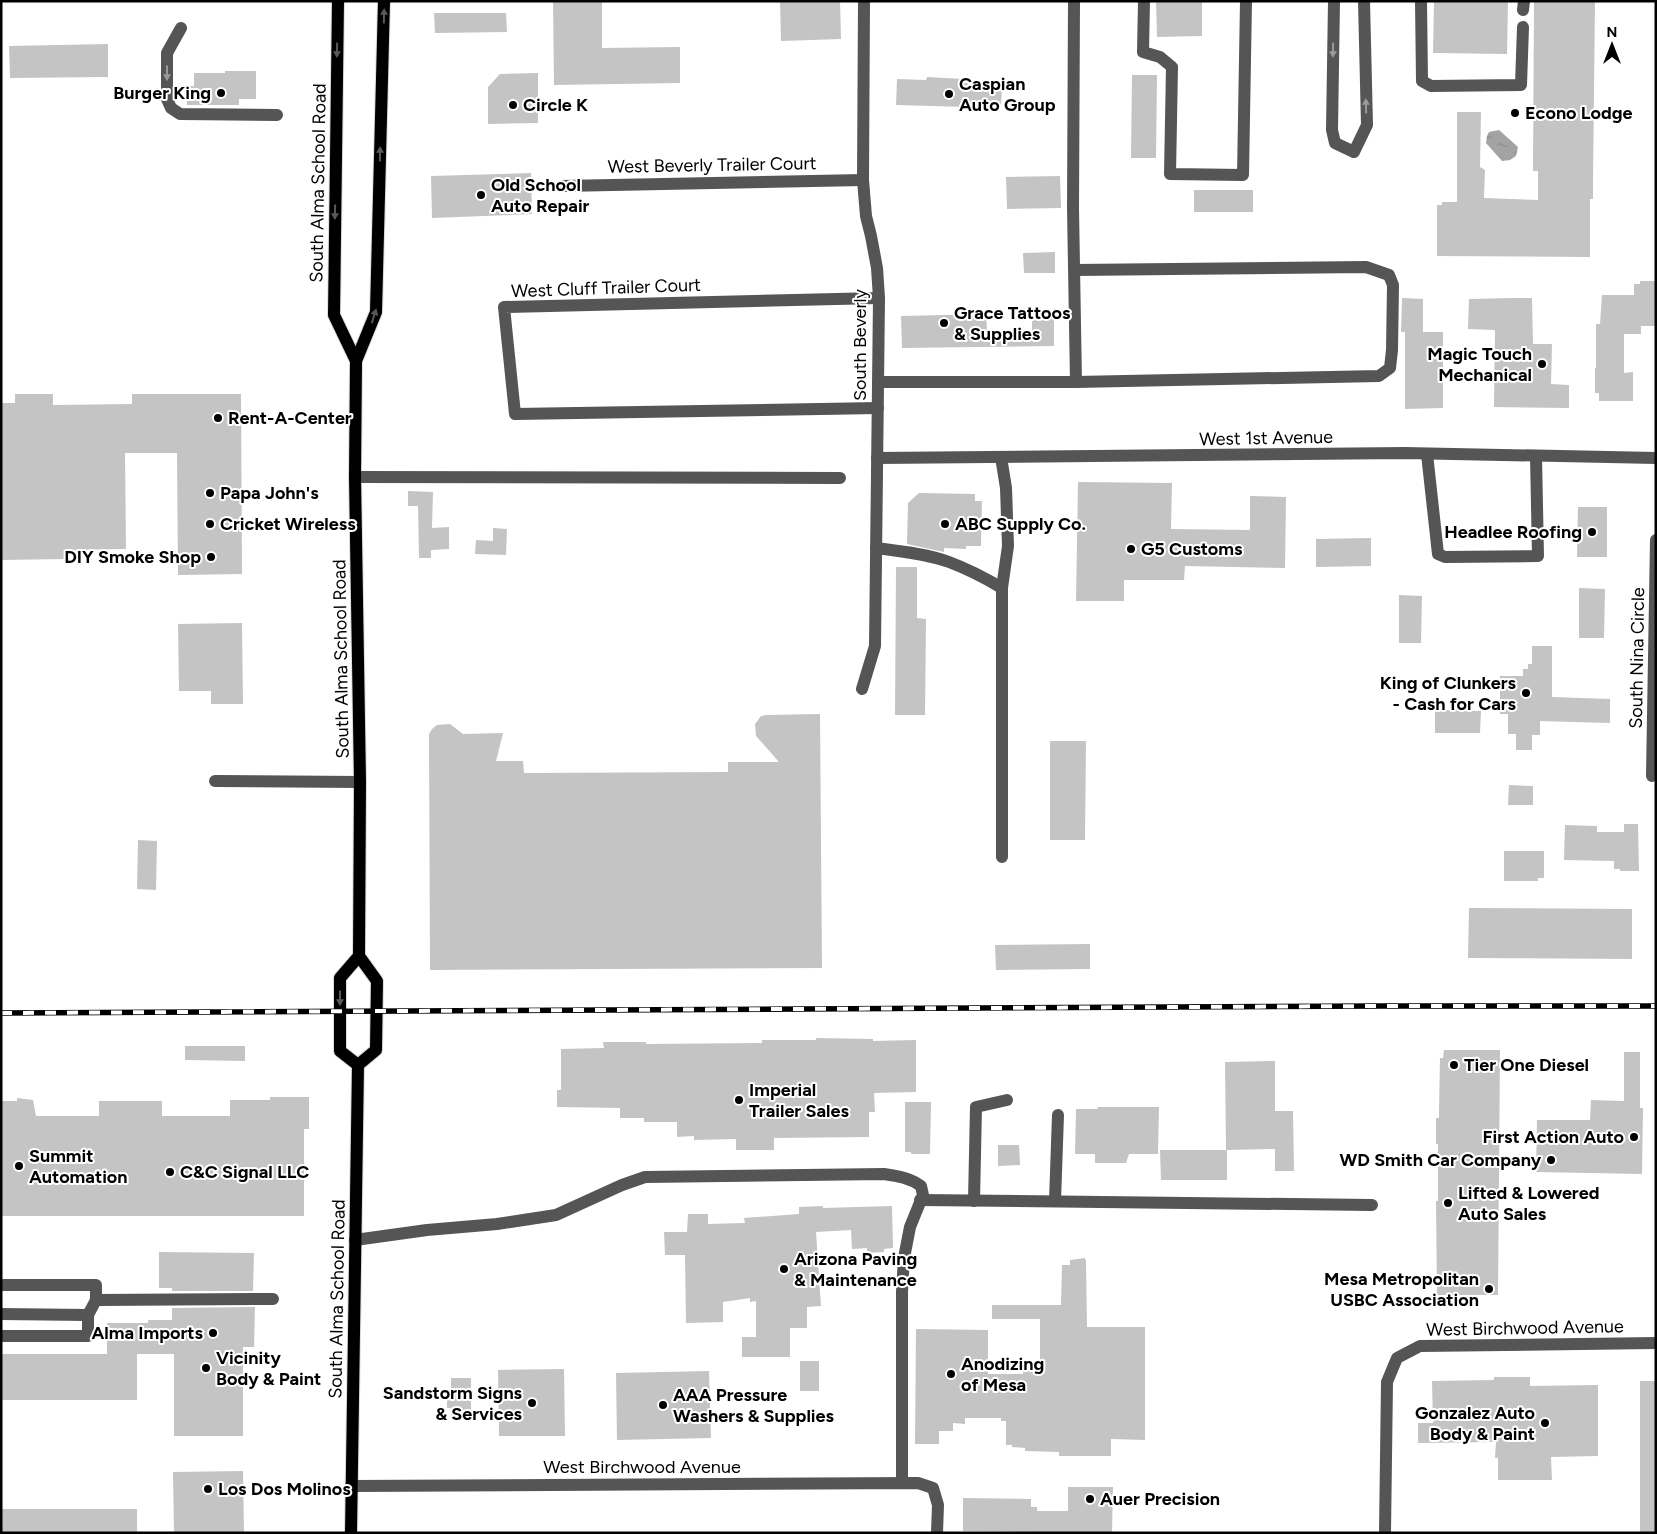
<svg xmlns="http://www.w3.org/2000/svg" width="1657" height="1534" font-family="Figtree,sans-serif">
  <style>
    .water { fill: url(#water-ripples) }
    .building { fill: #c4c4c4 }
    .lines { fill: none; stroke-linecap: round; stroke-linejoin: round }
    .major-casing { stroke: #dbdbdb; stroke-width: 14 }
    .minor { stroke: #555; stroke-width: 12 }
    .major { stroke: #000; stroke-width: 12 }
    .rail-casing { stroke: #000; stroke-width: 5.5 }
    .rail { stroke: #fff; stroke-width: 4; stroke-dasharray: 11; stroke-linecap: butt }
    .oneway { fill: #595959 }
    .oneway2 { fill: #999 }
    .poi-dot { fill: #000; stroke: #fff; stroke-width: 2 }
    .labels { text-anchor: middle; stroke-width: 4; stroke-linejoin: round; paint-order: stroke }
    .poi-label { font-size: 18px; font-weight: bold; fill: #000; stroke: #fff; text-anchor: start }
    .street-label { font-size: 18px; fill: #000; stroke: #fff }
  </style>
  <defs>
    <pattern id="water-ripples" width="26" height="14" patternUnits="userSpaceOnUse" patternTransform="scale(1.25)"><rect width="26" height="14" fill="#a3a3a3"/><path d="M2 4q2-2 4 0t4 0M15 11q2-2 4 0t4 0" fill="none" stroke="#8b8b8b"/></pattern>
  </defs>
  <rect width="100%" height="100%" fill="#fff"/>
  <!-- water -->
  <polygon class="water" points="1499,130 1518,147 1516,156 1510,160 1502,161 1486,143 1487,136 1489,132"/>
  <!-- building -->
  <g class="building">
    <polygon points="553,1 602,1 602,48 680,47 680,83 554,85"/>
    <polygon points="780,1 840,1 841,39 781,41"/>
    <polygon points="1156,1 1202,1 1202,36 1157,37"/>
    <polygon points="1434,1 1508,1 1507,54 1433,53"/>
    <polygon points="1534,1 1595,1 1593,180 1593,199 1590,199 1590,257 1437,256 1437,205 1442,205 1442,202 1457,202 1457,112 1481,112 1480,167 1485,170 1484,198 1538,200 1538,171 1533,171"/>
    <polygon points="434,13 506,13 507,32 435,33"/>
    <polygon points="108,44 108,77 10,78 9,46"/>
    <polygon points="225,71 256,71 256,99 239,99 239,105 187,105 187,86 194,86 194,73 225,73"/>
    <polygon points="538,73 538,123 488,124 488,87 500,74"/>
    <polygon points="1132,75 1157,75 1156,158 1131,158"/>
    <polygon points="927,77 964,79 963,83 1002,84 1001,108 896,105 897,79 926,80"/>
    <polygon points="531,173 532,214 432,218 431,176"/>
    <polygon points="1060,176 1061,208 1007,209 1006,177"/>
    <rect x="1194" y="190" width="59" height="22"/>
    <polygon points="1055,252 1055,273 1024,273 1023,253"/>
    <polygon points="1640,281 1656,281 1656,326 1641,326 1641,334 1624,334 1624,373 1633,372 1633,401 1599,401 1599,393 1595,393 1595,368 1596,368 1596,324 1600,324 1602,295 1634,295 1634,284 1640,284"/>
    <polygon points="1402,298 1423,299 1423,332 1443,332 1443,408 1405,409 1405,332 1401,332"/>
    <polygon points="1512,298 1532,298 1533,344 1552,344 1551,384 1569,385 1569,408 1494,407 1495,330 1468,329 1469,299"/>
    <polygon points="1032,312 1054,312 1054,346 902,348 901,316 986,314 987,331 1032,331"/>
    <polygon points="15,394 53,394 53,405 132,404 132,394 241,394 242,574 178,575 177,453 125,453 126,549 66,550 66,559 1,560 1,403 15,403"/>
    <polygon points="1078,482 1172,483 1171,529 1250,530 1250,496 1286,497 1285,568 1185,566 1184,580 1124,580 1124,601 1076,601"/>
    <polygon points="408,491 433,492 432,528 449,527 449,549 431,550 431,558 419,558 418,506 408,506"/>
    <polygon points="919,493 975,494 975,501 982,501 981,546 966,546 966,549 944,548 944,552 907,544 908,503"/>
    <polygon points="1578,507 1607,507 1607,557 1577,557"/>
    <polygon points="493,528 507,529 506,555 475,554 476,540 493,541"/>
    <polygon points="1371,538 1371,566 1316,567 1316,539"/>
    <polygon points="896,567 917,567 917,618 926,619 925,715 895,715"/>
    <polygon points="1579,588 1605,589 1604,638 1579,638"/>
    <polygon points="1399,595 1422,596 1421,643 1399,643"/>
    <polygon points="242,623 243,704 211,704 211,691 179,691 178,624"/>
    <polygon points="1532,646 1552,646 1552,697 1610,699 1610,723 1540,721 1540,735 1532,735 1532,750 1516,750 1516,734 1508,734 1508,714 1500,714 1500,676 1523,676 1523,669 1528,669 1528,664 1532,664"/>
    <polygon points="1435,710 1481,711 1480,733 1435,733"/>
    <polygon points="820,714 822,968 430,970 429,734 432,729 437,725 450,724 463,734 503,733 496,761 523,761 524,773 728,772 728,762 779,762 756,736 755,724 761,716 766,715"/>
    <polygon points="1050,741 1086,741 1085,840 1050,840"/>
    <polygon points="1509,785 1533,786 1533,805 1508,805"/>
    <polygon points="1624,824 1638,824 1639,871 1620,871 1620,869 1614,869 1614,861 1564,860 1565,825 1597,826 1597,832 1624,832"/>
    <polygon points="138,840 157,841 156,890 137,889"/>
    <polygon points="1504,851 1544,851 1544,878 1538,878 1538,881 1504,881"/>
    <polygon points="1469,908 1632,909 1632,959 1468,958"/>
    <polygon points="1090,944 1090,969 996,970 995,945"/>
    <polygon points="816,1038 873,1039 873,1041 916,1040 916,1092 874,1093 875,1112 869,1112 869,1137 774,1138 774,1150 736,1150 736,1139 694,1140 694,1136 677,1137 677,1122 644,1122 644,1118 620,1118 620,1108 557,1107 557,1090 561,1090 561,1049 604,1048 603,1042 646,1042 646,1044 762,1043 762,1040 816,1040"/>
    <polygon points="185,1046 245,1046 245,1061 185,1060"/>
    <polygon points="1444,1050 1500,1050 1498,1295 1437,1295 1436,1201 1438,1201 1438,1144 1436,1144 1436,1118 1439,1118 1439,1111 1440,1058 1443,1058"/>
    <polygon points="1624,1052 1640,1052 1640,1108 1643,1108 1642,1174 1536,1172 1537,1120 1590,1120 1591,1100 1624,1101"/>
    <polygon points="1275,1061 1275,1111 1293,1111 1294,1171 1275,1171 1275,1149 1226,1150 1225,1062"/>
    <polygon points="270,1097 309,1097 309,1129 304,1129 304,1216 1,1216 1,1101 17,1101 17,1098 33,1100 36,1116 99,1116 99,1101 162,1101 162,1116 230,1116 230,1100 270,1100"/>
    <polygon points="905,1102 931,1102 930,1154 911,1154 911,1152 905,1152"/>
    <polygon points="1098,1107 1159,1107 1158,1154 1129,1154 1126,1163 1095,1163 1095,1154 1075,1154 1076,1109 1097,1109"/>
    <polygon points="998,1145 1019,1145 1020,1165 998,1166"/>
    <polygon points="1160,1150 1227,1150 1227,1180 1161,1180"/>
    <polygon points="823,1206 823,1208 892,1206 893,1248 884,1249 884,1252 867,1253 867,1248 852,1249 851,1230 816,1232 821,1306 807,1307 807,1328 790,1328 790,1357 742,1357 742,1337 756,1337 756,1301 750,1302 750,1298 723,1302 723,1322 686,1323 685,1255 665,1255 664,1232 687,1232 688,1214 708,1214 708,1224 745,1223 744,1218 799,1214 799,1207"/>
    <polygon points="159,1252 254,1253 253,1291 172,1291 172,1288 159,1288"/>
    <polygon points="1085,1258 1085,1260 1086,1260 1087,1327 1145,1327 1145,1440 1111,1439 1111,1456 1059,1456 1059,1452 1025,1451 1025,1448 1012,1447 1012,1445 1006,1445 1006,1421 1001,1421 1001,1418 965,1418 965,1424 953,1423 953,1431 939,1431 939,1444 915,1444 916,1329 988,1330 988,1374 1023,1374 1023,1362 1040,1362 1040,1319 992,1319 992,1305 1061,1305 1062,1265 1070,1265 1070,1260"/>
    <polygon points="255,1307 254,1347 243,1347 243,1436 174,1436 174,1354 137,1354 137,1400 1,1400 1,1354 107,1354 107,1323 148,1323 148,1320 172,1320 172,1308"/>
    <rect x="800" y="1361" width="19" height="30"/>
    <polygon points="564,1369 565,1436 499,1436 498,1370"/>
    <polygon points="709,1371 711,1438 617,1440 616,1373"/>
    <polygon points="1494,1377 1530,1377 1530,1386 1598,1385 1598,1456 1551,1457 1552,1480 1498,1480 1498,1458 1495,1458 1496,1442 1418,1443 1418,1423 1433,1423 1432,1381 1494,1380"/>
    <polygon points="451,1378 471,1378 471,1420 451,1419 451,1408 447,1408 447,1390 451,1390"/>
    <rect x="1640" y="1381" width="16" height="152"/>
    <polygon points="243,1471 244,1533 174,1533 173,1472"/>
    <polygon points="1068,1487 1113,1487 1112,1533 963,1531 963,1498 1031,1499 1031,1507 1037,1507 1037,1511 1068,1511"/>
    <rect x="1" y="1509" width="136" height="24"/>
  </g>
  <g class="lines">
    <defs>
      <g id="major">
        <polyline points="338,1 334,315 356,361"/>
        <polyline points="358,1065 340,1051 340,978 359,956"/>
        <polyline points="351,1533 358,1065 376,1050 377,981 359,956 360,782 355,477 356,361 376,312 384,1"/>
      </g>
    </defs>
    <!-- major casing -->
    <use href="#major" class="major-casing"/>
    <!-- minor -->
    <g class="minor">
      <polyline points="1074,1 1073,208 1076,382"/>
      <polyline points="1144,1 1143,52 1160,57 1172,67 1170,174 1243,175 1246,1"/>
      <polyline points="1334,1 1332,130 1335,143 1354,152 1367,125 1364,1"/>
      <polyline points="1421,1 1422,81 1431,86 1521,85 1523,27"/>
      <polyline points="1523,10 1524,1"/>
      <polyline points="181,28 167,53 167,99 171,108 180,114 277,115"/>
      <polyline points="562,186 863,180"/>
      <polyline points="878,382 1076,382 1379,376 1390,368 1392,350 1393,285 1389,275 1366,267 1075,270"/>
      <polyline points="878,408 515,414 504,307 879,298"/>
      <polyline points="1427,454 1438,554 1445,557 1538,556 1536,456"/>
      <polyline points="1001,457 1006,488 1008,546 1002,588"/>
      <polyline points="877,458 1405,453 1656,458"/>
      <polyline points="355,477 840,478"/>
      <path d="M876 548C899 551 928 554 949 562 968 569 985 578 1002 588V857"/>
      <polyline points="862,689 875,646 879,298 877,268 871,236 866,216 863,180 864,1"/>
      <polyline points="1652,776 1656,540"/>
      <polyline points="215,781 360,782"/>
      <polyline points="920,1200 1372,1205"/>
      <polyline points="974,1201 976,1107 1007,1100"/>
      <polyline points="1055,1201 1058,1115"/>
      <path d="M355 1240 427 1230 497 1224 556 1215 622 1185 645 1177 884 1174C898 1176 910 1178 921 1186L923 1195 910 1227 904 1258 902 1292V1483"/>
      <polyline points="1,1285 96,1285 96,1300 88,1315 88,1336 1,1336"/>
      <polyline points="96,1300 273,1299"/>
      <polyline points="1,1314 88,1315"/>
      <polyline points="351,1486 918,1483 933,1488 938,1505 937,1533"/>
      <polyline points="1385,1533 1387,1382 1397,1358 1420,1346 1656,1343"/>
    </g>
    <!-- major -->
    <use href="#major" class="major"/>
    <defs>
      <polyline id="rail" points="1,1013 1381,1006 1656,1006"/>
    </defs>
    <!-- rail casing -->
    <use href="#rail" class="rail-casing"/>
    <!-- rail -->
    <use href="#rail" class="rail"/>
  </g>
  <!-- one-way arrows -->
  <defs><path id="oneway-solid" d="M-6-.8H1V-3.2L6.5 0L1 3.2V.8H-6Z" transform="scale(1.25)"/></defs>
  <g class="oneway">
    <use href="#oneway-solid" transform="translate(384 16) rotate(-89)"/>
    <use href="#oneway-solid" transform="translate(337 50) rotate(91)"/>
    <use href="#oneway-solid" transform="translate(380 154) rotate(-89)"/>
    <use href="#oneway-solid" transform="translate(335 212) rotate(91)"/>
    <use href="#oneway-solid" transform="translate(374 316) rotate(-73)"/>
    <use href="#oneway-solid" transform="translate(340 998) rotate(90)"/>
  </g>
  <g class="oneway2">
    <use href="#oneway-solid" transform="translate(1333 50) rotate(91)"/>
    <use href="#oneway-solid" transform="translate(167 73) rotate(90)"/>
    <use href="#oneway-solid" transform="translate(1366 106) rotate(-91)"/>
  </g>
  <!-- markers -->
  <g class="poi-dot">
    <circle cx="221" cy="93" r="5"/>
    <circle cx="949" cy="94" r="5"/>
    <circle cx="513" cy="105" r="5"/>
    <circle cx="1515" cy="113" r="5"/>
    <circle cx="481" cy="195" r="5"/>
    <circle cx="944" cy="323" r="5"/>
    <circle cx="1542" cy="364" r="5"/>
    <circle cx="218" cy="418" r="5"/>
    <circle cx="210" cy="493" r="5"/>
    <circle cx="210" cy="524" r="5"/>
    <circle cx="945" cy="524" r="5"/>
    <circle cx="1592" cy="532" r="5"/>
    <circle cx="1131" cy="549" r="5"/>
    <circle cx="211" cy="557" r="5"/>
    <circle cx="1526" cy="693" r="5"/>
    <circle cx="1454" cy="1065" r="5"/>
    <circle cx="739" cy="1100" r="5"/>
    <circle cx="1634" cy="1137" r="5"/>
    <circle cx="1551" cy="1160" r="5"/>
    <circle cx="19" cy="1166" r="5"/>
    <circle cx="170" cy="1172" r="5"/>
    <circle cx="1448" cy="1203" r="5"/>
    <circle cx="784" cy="1269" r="5"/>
    <circle cx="1489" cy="1289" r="5"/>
    <circle cx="213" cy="1333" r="5"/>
    <circle cx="206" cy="1368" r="5"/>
    <circle cx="951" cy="1374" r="5"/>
    <circle cx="532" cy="1403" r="5"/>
    <circle cx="663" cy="1405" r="5"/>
    <circle cx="1545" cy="1423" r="5"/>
    <circle cx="208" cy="1489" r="5"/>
    <circle cx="1090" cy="1499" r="5"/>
  </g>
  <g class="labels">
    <!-- poi labels -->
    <g class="poi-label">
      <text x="959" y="90">Caspian<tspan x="959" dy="21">Auto Group</tspan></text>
      <text x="211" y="99" text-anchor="end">Burger King</text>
      <text x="523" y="111">Circle K</text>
      <text x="1525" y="119">Econo Lodge</text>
      <text x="491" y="191">Old School<tspan x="491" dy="21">Auto Repair</tspan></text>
      <text x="954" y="319">Grace Tattoos<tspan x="954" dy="21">&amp; Supplies</tspan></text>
      <text x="1532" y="360" text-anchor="end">Magic Touch<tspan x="1532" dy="21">Mechanical</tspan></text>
      <text x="228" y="424">Rent-A-Center</text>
      <text x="220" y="499">Papa John's</text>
      <text x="220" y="530">Cricket Wireless</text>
      <text x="955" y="530">ABC Supply Co.</text>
      <text x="1582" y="538" text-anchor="end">Headlee Roofing</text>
      <text x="1141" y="555">G5 Customs</text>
      <text x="201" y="563" text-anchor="end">DIY Smoke Shop</text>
      <text x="1516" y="689" text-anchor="end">King of Clunkers<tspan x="1516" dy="21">- Cash for Cars</tspan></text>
      <text x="1464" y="1071">Tier One Diesel</text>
      <text x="749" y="1096">Imperial<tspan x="749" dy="21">Trailer Sales</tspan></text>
      <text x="1624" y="1143" text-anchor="end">First Action Auto</text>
      <text x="29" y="1162">Summit<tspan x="29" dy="21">Automation</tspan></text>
      <text x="1541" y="1166" text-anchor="end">WD Smith Car Company</text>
      <text x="180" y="1178">C&amp;C Signal LLC</text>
      <text x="1458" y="1199">Lifted &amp; Lowered<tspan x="1458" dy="21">Auto Sales</tspan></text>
      <text x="794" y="1265">Arizona Paving<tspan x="794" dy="21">&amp; Maintenance</tspan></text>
      <text x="1479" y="1285" text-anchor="end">Mesa Metropolitan<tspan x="1479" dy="21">USBC Association</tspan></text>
      <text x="203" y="1339" text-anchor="end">Alma Imports</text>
      <text x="216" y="1364">Vicinity<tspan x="216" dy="21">Body &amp; Paint</tspan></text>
      <text x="961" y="1370">Anodizing<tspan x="961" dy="21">of Mesa</tspan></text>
      <text x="522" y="1399" text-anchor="end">Sandstorm Signs<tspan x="522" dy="21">&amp; Services</tspan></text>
      <text x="673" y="1401">AAA Pressure<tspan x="673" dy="21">Washers &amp; Supplies</tspan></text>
      <text x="1535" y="1419" text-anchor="end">Gonzalez Auto<tspan x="1535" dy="21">Body &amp; Paint</tspan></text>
      <text x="218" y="1495">Los Dos Molinos</text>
      <text x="1100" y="1505">Auer Precision</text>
    </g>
    <!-- street labels -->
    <g class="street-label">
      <text transform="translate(712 165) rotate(-1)" y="6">West Beverly Trailer Court</text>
      <text transform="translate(318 183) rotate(-89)" y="6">South Alma School Road</text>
      <text transform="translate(606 288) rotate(-2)" y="6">West Cluff Trailer Court</text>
      <text transform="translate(860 345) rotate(-90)" y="6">South Beverly</text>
      <text transform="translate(1266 438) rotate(-1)" y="6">West 1st Avenue</text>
      <text transform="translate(1637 658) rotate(-89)" y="6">South Nina Circle</text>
      <text transform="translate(341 659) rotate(-91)" y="6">South Alma School Road</text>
      <text transform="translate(337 1299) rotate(-89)" y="6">South Alma School Road</text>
      <text transform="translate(1525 1328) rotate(-1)" y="6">West Birchwood Avenue</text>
      <text x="642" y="1473">West Birchwood Avenue</text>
    </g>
  </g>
  <!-- border -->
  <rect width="1657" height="1534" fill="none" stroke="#000000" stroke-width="5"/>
  <!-- north arrow -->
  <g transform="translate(1612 45)" stroke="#ffffff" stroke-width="4" paint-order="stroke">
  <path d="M0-4L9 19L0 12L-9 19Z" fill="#000000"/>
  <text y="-8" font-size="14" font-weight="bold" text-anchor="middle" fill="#000000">N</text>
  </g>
</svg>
